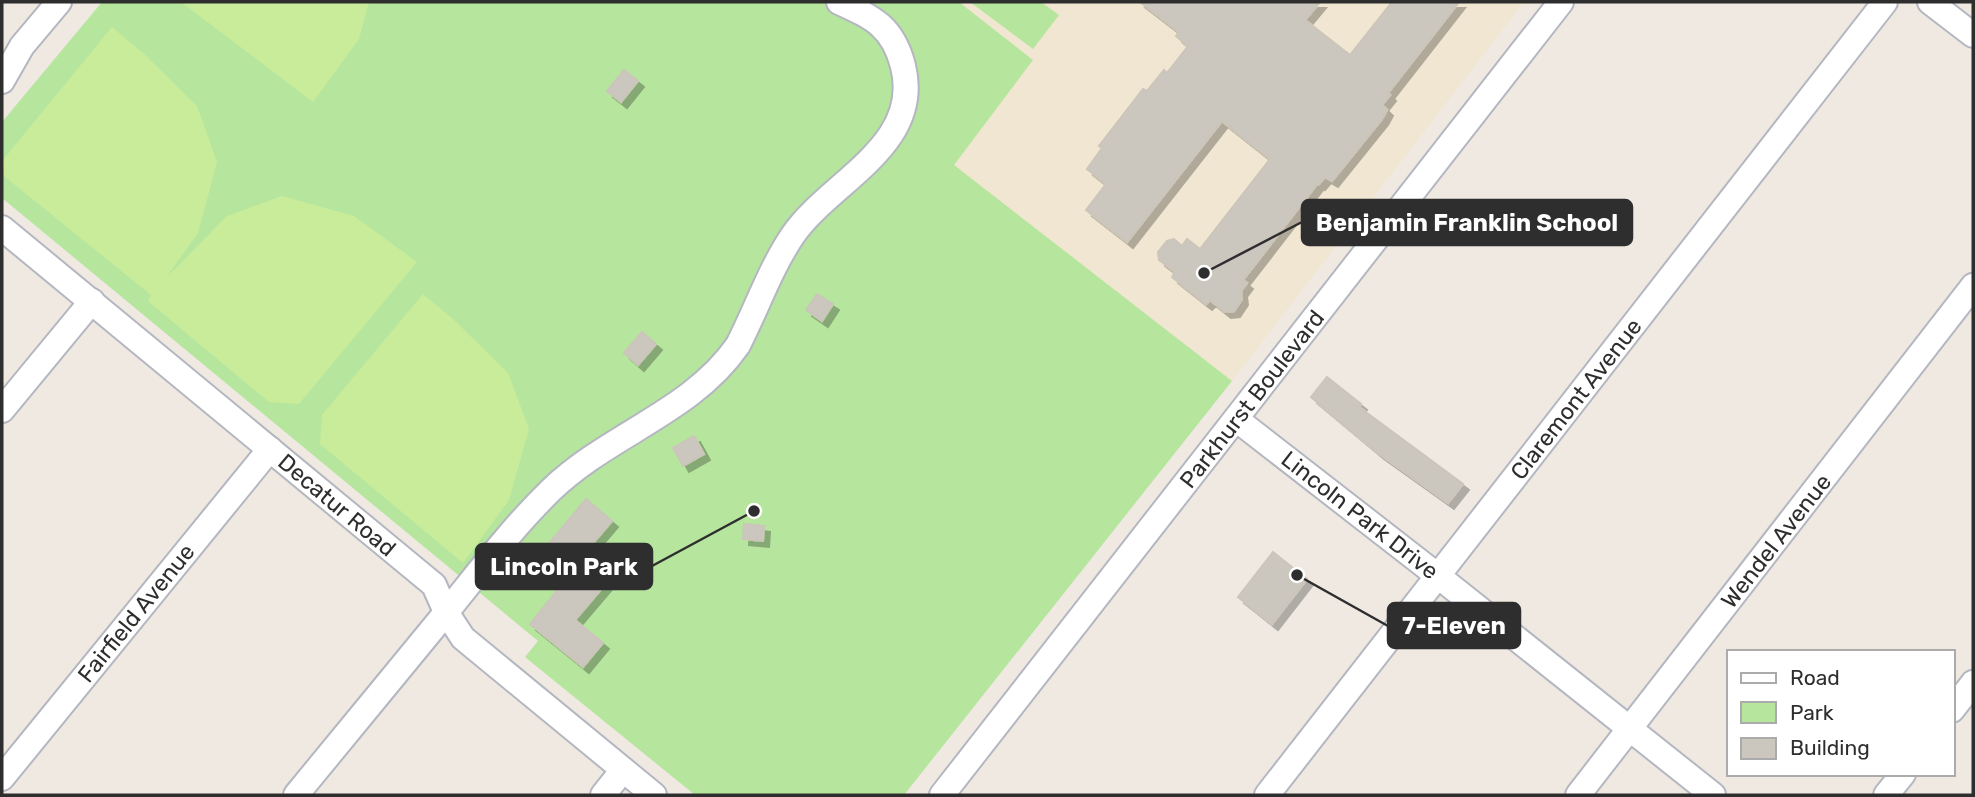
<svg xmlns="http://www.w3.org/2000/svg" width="1975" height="797" font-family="Rubik,sans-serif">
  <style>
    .education { fill: #f0e6d1 }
    .green { fill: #b6e59e }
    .pitch { fill: #c9ec9a }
    .building { fill: #cbc7bf; stroke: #cbc5ba; stroke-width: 2; filter: url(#shadow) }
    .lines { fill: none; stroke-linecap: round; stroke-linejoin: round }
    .minor-casing { stroke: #b4b7c1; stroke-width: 28 }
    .minor { stroke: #fff; stroke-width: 24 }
    .labels { text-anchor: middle; stroke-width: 5; stroke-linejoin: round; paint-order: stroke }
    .street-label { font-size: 23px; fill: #2e2e2e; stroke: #fff }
    .leader { fill: none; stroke: #2e2e2e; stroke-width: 2.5 }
    .callout-dot { fill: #2e2e2e; stroke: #fff; stroke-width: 2.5 }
    .callout { fill: #2e2e2e; stroke: #2e2e2e; stroke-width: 2.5 }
    .callout-label { font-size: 24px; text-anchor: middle; font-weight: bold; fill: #fff }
  </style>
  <defs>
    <filter id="shadow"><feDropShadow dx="6" dy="6" stdDeviation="0" flood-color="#0004"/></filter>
  </defs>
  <rect width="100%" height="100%" fill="#efe9e1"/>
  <!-- education -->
  <polygon class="education" points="959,2 1524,2 1232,381 953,165 1033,60"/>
  <!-- green -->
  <g class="green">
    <polygon points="102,2 959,2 1033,60 954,165 1232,381 904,795 695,795 525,657 538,641 2,198 2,122"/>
    <polygon points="970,2 1041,2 1059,15 1033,49"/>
  </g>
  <!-- pitch -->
  <g class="pitch">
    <polygon points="181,2 369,2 359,39 313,102"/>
    <polygon points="112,27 142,52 197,106 217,162 198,233 165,279 227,216 282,196 354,216 417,262 299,404 269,402 148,301 151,295 4,176 2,161"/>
    <polygon points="423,294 453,319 508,373 529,429 509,500 463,563 320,444 322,415"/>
  </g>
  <!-- building -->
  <g class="building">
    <polygon points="1140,2 1320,2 1305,20 1350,55 1392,2 1459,2 1388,93 1390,95 1382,105 1387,110 1382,119 1332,181 1325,177 1319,184 1318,183 1243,280 1247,283 1241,291 1242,299 1234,311 1225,312 1210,300 1206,304 1172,277 1175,272 1159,260 1158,252 1167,241 1174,239 1182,246 1187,239 1200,249 1270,159 1222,121 1127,242 1086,210 1106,184 1087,169 1102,148 1099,146 1143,89 1147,91 1164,70 1167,73 1188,46 1176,36 1179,32"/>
    <polygon points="624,70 638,81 621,102 607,91"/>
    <polygon points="817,294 833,304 822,321 806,310"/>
    <polygon points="642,332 656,344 638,365 624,353"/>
    <polygon points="1327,377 1361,404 1359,407 1463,484 1448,503 1378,453 1311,397"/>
    <polygon points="694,436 704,454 683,466 673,448"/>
    <polygon points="586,499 612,521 582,556 609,580 575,620 603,643 583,667 530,624 562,584 547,571 545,548"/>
    <polygon points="744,524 764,526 763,541 743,539"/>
    <polygon points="1273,552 1307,579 1272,624 1238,597"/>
  </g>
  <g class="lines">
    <defs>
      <g id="minor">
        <polyline points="1930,2 1973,35"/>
        <polyline points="2,81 22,46 59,2"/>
        <polyline points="2,228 434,585 446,612 463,638 654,795"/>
        <polyline points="2,410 92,301"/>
        <polyline points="1236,419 1438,576 1713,795"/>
        <polyline points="1952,710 1973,683"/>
        <polyline points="2,778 270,449"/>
        <path d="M296 795C345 735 395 675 444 615 479 572 512 528 551 490 609 434 692 412 738 345 756 310 771 267 793 235 830 181 923 146 903 66 893 27 874 18 839 2"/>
        <polyline points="603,795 623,770"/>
        <polyline points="942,795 1561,2"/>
        <polyline points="1267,795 1885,2"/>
        <polyline points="1578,795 1973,286"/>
        <polyline points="1886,795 1903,774"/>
      </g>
    </defs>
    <!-- minor casing -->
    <use href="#minor" class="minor-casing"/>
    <!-- minor -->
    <use href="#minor" class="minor"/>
  </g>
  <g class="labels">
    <!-- street labels -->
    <g class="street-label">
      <text transform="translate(1252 399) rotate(-52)" y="8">Parkhurst Boulevard</text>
      <text transform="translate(1576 399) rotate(-52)" y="8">Claremont Avenue</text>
      <text transform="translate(337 505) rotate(40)" y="8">Decatur Road</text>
      <text transform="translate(1360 515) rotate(38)" y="8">Lincoln Park Drive</text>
      <text transform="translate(1776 541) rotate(-52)" y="8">Wendel Avenue</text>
      <text transform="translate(136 613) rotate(-51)" y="8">Fairfield Avenue</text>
    </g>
  </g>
  <!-- callouts -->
  <path class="leader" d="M1204 273L1302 222M754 511L652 566M1297 575L1388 626"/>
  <g class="callout-dot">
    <circle cx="1204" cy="273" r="7"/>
    <circle cx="754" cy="511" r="7"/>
    <circle cx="1297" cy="575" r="7"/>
  </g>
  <g class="callout">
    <rect x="1302" y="200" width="330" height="45" rx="7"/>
    <rect x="476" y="544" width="176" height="45" rx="7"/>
    <rect x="1388" y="603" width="132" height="45" rx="7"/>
  </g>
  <g class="callout-label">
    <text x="1467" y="231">Benjamin Franklin School</text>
    <text x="564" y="575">Lincoln Park</text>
    <text x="1454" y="634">7-Eleven</text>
  </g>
  <!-- border -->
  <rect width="1975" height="797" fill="none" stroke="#2e2e2e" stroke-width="7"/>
  <!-- legend -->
  <rect x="1727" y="650" width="228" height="126" fill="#ffffff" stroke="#ababab" stroke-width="2"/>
  <rect x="1741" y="673" width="35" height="10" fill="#ffffff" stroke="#ababab" stroke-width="2"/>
  <text x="1790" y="685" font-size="21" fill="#2e2e2e">Road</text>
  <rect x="1741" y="702" width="35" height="21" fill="#b6e59e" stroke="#ababab" stroke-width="2"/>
  <text x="1790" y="720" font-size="21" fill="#2e2e2e">Park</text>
  <rect x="1741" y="738" width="35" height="21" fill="#cbc7bf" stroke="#ababab" stroke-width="2"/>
  <text x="1790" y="755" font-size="21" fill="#2e2e2e">Building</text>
</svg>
